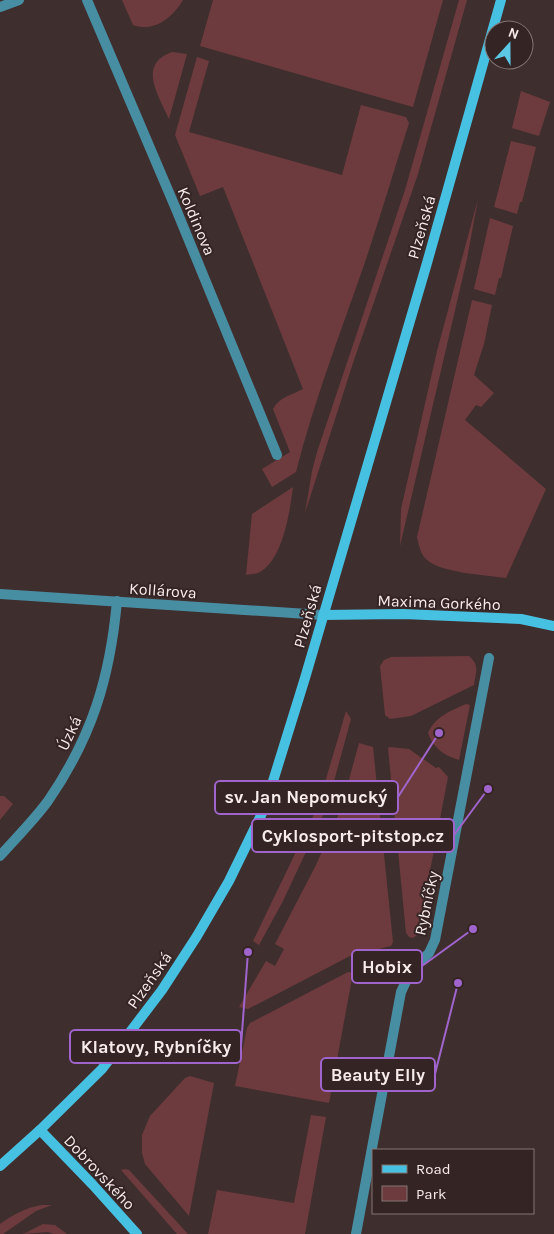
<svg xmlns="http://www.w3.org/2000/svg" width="554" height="1234" font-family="Karla,sans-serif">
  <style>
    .green { fill: #6d3b3d }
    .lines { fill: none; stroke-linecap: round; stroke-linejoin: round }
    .street { stroke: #488ea3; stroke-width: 10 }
    .secondary { stroke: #47c1e2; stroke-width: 10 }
    .labels { text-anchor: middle; stroke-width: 4; stroke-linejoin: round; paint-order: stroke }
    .street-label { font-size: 16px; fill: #f7ebeb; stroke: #352424 }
    .leader { fill: none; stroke: #a065cc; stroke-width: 2 }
    .callout-dot { fill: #a065cc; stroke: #352424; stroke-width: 2 }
    .callout { fill: #352424; stroke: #a065cc; stroke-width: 2 }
    .callout-label { font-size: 18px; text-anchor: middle; font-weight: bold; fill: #f7ebeb }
  </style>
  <rect width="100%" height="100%" fill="#3f2e2e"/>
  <!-- green -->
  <g class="green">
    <path d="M122 0H183C173 17 154 33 133 25Z"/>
    <polygon points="213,0 443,0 413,107 200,46"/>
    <polygon points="459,0 467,0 418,174 353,363 305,513 312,471 317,452 405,190"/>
    <path d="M172 52 187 54 169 119C159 96 137 64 172 52Z"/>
    <path d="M197 57 209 61 189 132 342 175 361 105 406 117 409 123C394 170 380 218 364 265 340 334 314 401 296 472L272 487 262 469 290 452 273 409C279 397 292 395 303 389L223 187 200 196 175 135Z"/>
    <polygon points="521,91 550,102 539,136 512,128"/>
    <polygon points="511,141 536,147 522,202 520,202 517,214 494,207"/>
    <polygon points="478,199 467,259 400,546 401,509 437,351"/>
    <polygon points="490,218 513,226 501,278 499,278 495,295 474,289"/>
    <path d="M472 300 492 305 484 344 474 375 494 393 481 407 476 405 465 420 546 489 506 578C485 575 440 573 426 559 420 553 419 545 417 537Z"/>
    <path d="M293 487C290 510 283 562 258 573 255 574 250 574 246 575L252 514Z"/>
    <path d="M469 656C480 666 476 671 474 685L411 716 390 719 385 715 380 666 384 660 391 657Z"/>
    <path d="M466 704 470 705 459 760C445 756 433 748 428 733 435 717 450 711 466 704Z"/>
    <polygon points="346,711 351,719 327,807 283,901 259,945 253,941 318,806"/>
    <polygon points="359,743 373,747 393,942 391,946 350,956 248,1009 239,1007 266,961 275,966 284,949 275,944 316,865 341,809"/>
    <polygon points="390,747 409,749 436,768 439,767 448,777 421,918 429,919 427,926 420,925 417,935 413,938 409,937 406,933 388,748"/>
    <polygon points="0,796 4,796 13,804 0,820"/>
    <polygon points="348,972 353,973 329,1103 235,1086 247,1028 250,1023"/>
    <polygon points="190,1076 214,1083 189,1216 145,1164 142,1153 142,1135 150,1116 185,1078"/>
    <polygon points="311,1115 326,1117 305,1234 208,1234 217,1190 294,1203"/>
    <polygon points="125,1169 129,1170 188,1234 177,1234 121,1170"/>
    <path d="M42 1205H52L36 1211 3 1234H0V1224C14 1214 25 1208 42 1205Z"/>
    <polygon points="43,1224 55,1225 67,1234 54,1234 48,1232 23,1234"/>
  </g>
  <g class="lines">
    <!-- street -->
    <g class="street">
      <polyline points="87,0 176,209 277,455"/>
      <polyline points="0,7 19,0"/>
      <polyline points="0,594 323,615"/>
      <path d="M0 856C16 838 34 820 48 801 92 737 110 678 117 601"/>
      <polyline points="356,1234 401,992 411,971 429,953 435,940 489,658"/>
    </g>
    <!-- secondary -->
    <g class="secondary">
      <polyline points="323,615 403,614 521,619 554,626"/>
      <polyline points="40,1130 93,1185 137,1234"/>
      <polyline points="0,1166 40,1130 102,1069 162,990 197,936 229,881 265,807 305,678 427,263 501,0"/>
    </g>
  </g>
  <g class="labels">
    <!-- street labels -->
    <g class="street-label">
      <text transform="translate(197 221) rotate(67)" y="6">Koldinova</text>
      <text transform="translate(421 227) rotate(-74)" y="6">Plzeňská</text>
      <text transform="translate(163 590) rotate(4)" y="6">Kollárova</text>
      <text transform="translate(439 602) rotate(2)" y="6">Maxima Gorkého</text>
      <text transform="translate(307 616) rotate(-74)" y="6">Plzeňská</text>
      <text transform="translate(69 733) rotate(-65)" y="6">Úzká</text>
      <text transform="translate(426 903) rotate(-78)" y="6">Rybníčky</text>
      <text transform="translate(149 980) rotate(-55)" y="6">Plzeňská</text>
      <text transform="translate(100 1172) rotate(47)" y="6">Dobrovského</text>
    </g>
  </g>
  <!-- callouts -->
  <path class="leader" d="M439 733L398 797M488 789L454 835M473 929L422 966M248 952L241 1046M458 983L435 1074"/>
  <g class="callout-dot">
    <circle cx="439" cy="733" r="5"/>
    <circle cx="488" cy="789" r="5"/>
    <circle cx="473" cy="929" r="5"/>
    <circle cx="248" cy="952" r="5"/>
    <circle cx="458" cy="983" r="5"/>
  </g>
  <g class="callout">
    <rect x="215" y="781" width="183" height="33" rx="5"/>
    <rect x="252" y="819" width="202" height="33" rx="5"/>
    <rect x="352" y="950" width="70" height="33" rx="5"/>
    <rect x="70" y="1030" width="171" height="33" rx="5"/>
    <rect x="321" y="1058" width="114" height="33" rx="5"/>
  </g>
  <g class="callout-label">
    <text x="306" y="803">sv. Jan Nepomucký</text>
    <text x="353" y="842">Cyklosport-pitstop.cz</text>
    <text x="387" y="973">Hobix</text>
    <text x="156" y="1053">Klatovy, Rybníčky</text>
    <text x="378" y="1081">Beauty Elly</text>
  </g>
  <!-- legend -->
  <rect x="372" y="1149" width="162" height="65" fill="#352424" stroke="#837474"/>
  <rect x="382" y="1165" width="25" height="8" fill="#47c1e2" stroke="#837474"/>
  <text x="416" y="1174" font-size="15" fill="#f7ebeb">Road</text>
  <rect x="382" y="1186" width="25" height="15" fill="#6d3b3d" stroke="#837474"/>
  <text x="416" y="1199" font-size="15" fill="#f7ebeb">Park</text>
  <!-- north arrow -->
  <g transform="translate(509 45) rotate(21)"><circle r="24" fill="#352424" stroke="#837474"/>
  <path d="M0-4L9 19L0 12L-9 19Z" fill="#5bc8e6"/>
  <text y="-8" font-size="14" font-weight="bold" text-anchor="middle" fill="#f7ebeb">N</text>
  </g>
</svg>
